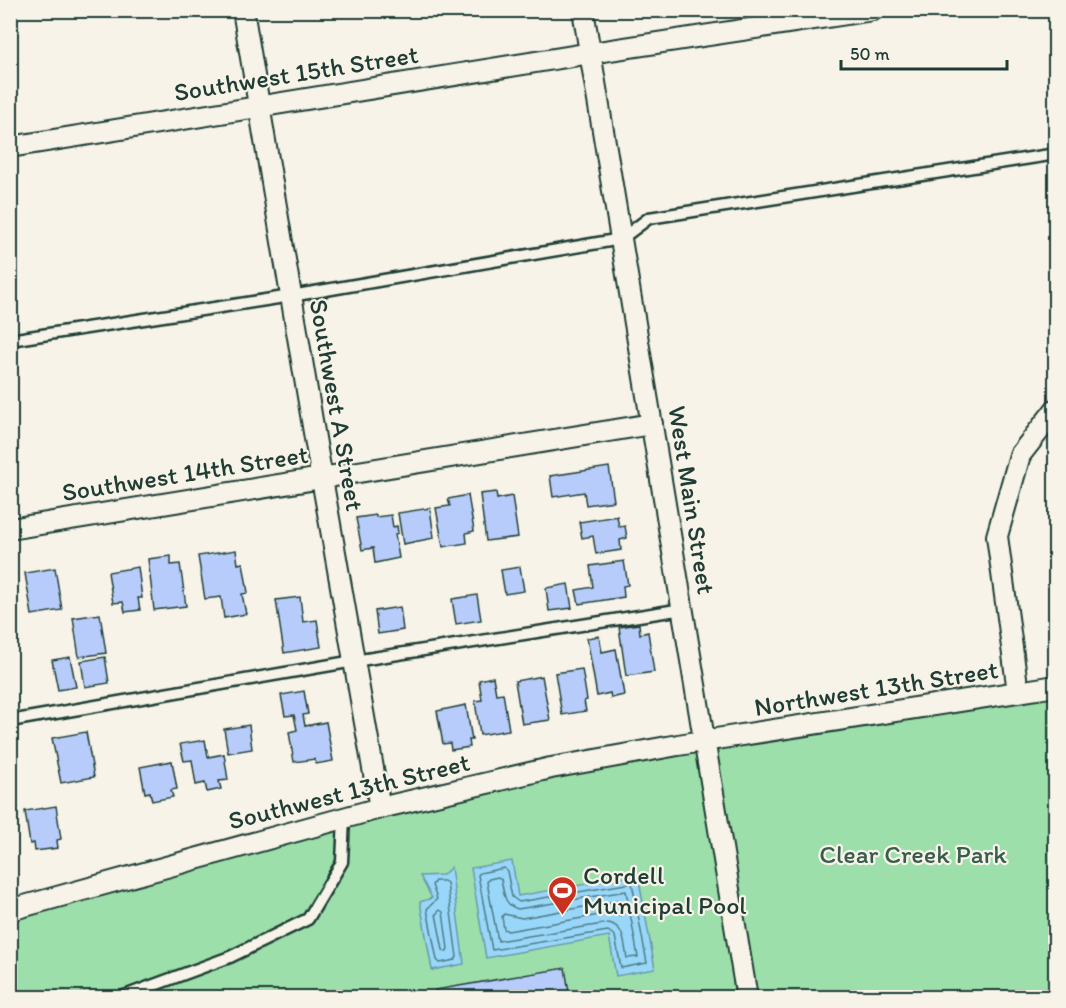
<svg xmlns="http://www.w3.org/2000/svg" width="1066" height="1008" font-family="Itim,sans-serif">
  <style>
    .green { fill: #9ddfaa; stroke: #5e8e6f; stroke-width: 1.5 }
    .water { fill: #99d7fa; stroke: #6899ab; stroke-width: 1.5 }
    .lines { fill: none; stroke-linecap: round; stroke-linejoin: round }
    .shore { stroke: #507b83; stroke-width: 1.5 }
    .building { fill: #b7ccfb; stroke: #1f3d34; stroke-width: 1.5 }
    .lane-casing { stroke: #1f3d34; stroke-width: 15 }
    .street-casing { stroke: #1f3d34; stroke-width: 24 }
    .lane { stroke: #f7f3e8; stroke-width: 10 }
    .street { stroke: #f7f3e8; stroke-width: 20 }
    .labels { text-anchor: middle; stroke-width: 4.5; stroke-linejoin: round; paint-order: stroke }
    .street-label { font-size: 26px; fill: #1f3d34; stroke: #f7f3e8 }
    .park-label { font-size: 26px; fill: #385d4c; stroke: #f7f3e8 }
    .poi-label { font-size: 26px; fill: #1f3d34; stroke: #f7f3e8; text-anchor: start }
  </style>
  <rect width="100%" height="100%" fill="#f7f3e8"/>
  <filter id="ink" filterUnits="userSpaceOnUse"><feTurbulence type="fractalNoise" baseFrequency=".0167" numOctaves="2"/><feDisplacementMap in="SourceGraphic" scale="12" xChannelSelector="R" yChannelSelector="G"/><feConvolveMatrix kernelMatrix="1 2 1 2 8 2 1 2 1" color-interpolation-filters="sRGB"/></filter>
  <g filter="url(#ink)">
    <!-- green -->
    <polygon class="green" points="1055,686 1055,997 11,998 11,910 380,808"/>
    <!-- water -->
    <g class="water">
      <polygon points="512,861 518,896 638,875 655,969 616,976 609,936 486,958 471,868"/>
      <polygon points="451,867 464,964 432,970 420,902 432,898 420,876 443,875"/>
    </g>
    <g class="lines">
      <!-- shore -->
      <g class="shore">
        <polygon points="504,868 507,871 512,897 519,902 632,883 647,963 621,968 615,936 608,931 492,950 478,875 480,873"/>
        <path d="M498 877 501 879C504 892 503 905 518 909L626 891 638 957 627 958C624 944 625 927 609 923L498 941 487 882 489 879Z"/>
        <polygon points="435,881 444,881 447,883 457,957 455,960 440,963 437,960 427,909 437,899 432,885"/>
        <polygon points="617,901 620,904 622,914 620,916 605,914 508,931 504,929 502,917 504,914 522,918"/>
        <polygon points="440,910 443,912 448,949 446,952 443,950 436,914"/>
      </g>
    </g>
    <!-- building -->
    <g class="building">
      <polygon points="609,467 614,501 586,505 584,492 553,497 550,476"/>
      <polygon points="496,492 497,499 512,496 518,537 486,541 480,494"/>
      <polygon points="468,495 474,531 466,533 467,543 443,547 436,508 450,506 448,499"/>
      <polygon points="430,508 434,538 403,544 398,513"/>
      <polygon points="376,515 376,517 391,515 393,527 397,526 398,533 395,534 399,558 375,563 373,548 362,550 356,518"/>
      <polygon points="617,516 619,527 625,526 627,538 620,540 621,550 596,554 593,536 582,538 579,522"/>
      <polygon points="236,550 238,564 243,563 248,593 242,594 246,614 224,618 221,597 205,599 198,556"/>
      <polygon points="171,556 171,565 180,564 186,606 154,610 148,559"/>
      <polygon points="624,561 628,585 623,586 624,597 579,604 576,590 593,587 590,566"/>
      <polygon points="138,567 142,598 138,598 140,610 125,612 123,602 113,603 108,572"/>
      <polygon points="520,567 524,591 505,594 501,570"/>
      <polygon points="55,568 62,610 32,615 25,573"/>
      <polygon points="568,584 572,608 549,611 546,588"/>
      <polygon points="477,595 481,620 456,624 452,599"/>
      <polygon points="300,597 303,622 317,620 321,647 284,653 276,600"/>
      <polygon points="400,607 403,630 378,634 375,611"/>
      <polygon points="100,614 106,653 79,657 73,618"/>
      <polygon points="639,624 640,634 648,632 654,672 626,676 619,627"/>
      <polygon points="599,636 602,652 616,649 624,695 611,698 610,693 597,696 587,638"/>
      <polygon points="70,657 76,687 58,690 52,660"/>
      <polygon points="105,657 109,683 85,687 81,661"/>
      <polygon points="582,669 587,700 584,701 586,711 562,715 555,673"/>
      <polygon points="542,676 550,720 522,724 515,681"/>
      <polygon points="493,677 496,694 503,693 509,730 480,735 475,701 482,700 479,680"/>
      <polygon points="304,691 308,714 303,715 305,726 326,722 333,761 316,764 315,759 294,762 289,732 297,730 294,715 285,716 281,695"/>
      <polygon points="466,705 472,740 469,740 470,747 451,750 450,743 443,744 437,711"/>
      <polygon points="249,725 252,749 228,753 224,729"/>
      <polygon points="86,732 94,777 61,783 52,738"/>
      <polygon points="205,740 208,757 224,754 228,780 219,781 221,789 207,792 205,783 196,785 192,760 184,761 180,744"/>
      <polygon points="172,761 177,789 171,790 173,797 152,801 150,792 145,793 140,767"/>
      <polygon points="56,806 61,839 57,840 58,848 35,851 34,843 30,844 25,811"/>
      <polygon points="565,968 570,998 437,998 435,990"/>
    </g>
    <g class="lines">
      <defs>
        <g id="lane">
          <polyline points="10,340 291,296 621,239 649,218 1056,154"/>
          <polyline points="10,721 354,661 683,609"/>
          <polyline points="119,998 230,957 308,919 342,862 344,818"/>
        </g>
        <g id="street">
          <polyline points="243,10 318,456 380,808"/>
          <polyline points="583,10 747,998"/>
          <polyline points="10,147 591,53 873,10"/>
          <polyline points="10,529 652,424"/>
          <polyline points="1018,692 997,536 1020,455 1056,409"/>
          <polyline points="10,910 380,808 551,768 678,745 1056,686"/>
        </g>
      </defs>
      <!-- lane casing -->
      <use href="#lane" class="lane-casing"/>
      <!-- street casing -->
      <use href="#street" class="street-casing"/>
      <!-- lane -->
      <use href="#lane" class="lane"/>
      <!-- street -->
      <use href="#street" class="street"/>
    </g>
  </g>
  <!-- icons -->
  <defs>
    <symbol id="stadium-pin" viewBox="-11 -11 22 30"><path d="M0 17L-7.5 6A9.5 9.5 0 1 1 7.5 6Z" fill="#c8321e" stroke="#f7f3e8"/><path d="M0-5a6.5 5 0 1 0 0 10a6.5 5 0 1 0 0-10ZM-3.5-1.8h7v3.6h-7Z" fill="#fff"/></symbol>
  </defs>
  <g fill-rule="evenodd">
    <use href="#stadium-pin" x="546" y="874" width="33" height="45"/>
  </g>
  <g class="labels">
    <!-- street labels -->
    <g class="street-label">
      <text transform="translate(296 73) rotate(-9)" y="9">Southwest 15th Street</text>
      <text transform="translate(337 405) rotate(80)" y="9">Southwest A Street</text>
      <text transform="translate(185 473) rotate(-9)" y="9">Southwest 14th Street</text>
      <text transform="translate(692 500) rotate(81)" y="9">West Main Street</text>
      <text transform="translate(876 688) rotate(-9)" y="9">Northwest 13th Street</text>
      <text transform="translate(349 791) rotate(-14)" y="9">Southwest 13th Street</text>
    </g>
    <!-- park labels -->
    <g class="park-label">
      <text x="913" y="863">Clear Creek Park</text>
    </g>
    <!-- poi labels -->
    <g class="poi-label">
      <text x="583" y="884">Cordell<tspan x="583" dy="30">Municipal Pool</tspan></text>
    </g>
  </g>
  <!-- margin -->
  <rect width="1066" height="1008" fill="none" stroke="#f7f3e8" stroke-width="36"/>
  <rect x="18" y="18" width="1030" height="972" fill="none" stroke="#1f3d34" stroke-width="2" filter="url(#ink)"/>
  <!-- scale -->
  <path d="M841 60v9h166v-9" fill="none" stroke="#1f3d34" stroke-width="3"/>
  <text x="850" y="60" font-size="18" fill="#1f3d34" stroke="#f7f3e8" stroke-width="4.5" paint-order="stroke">50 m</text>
</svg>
